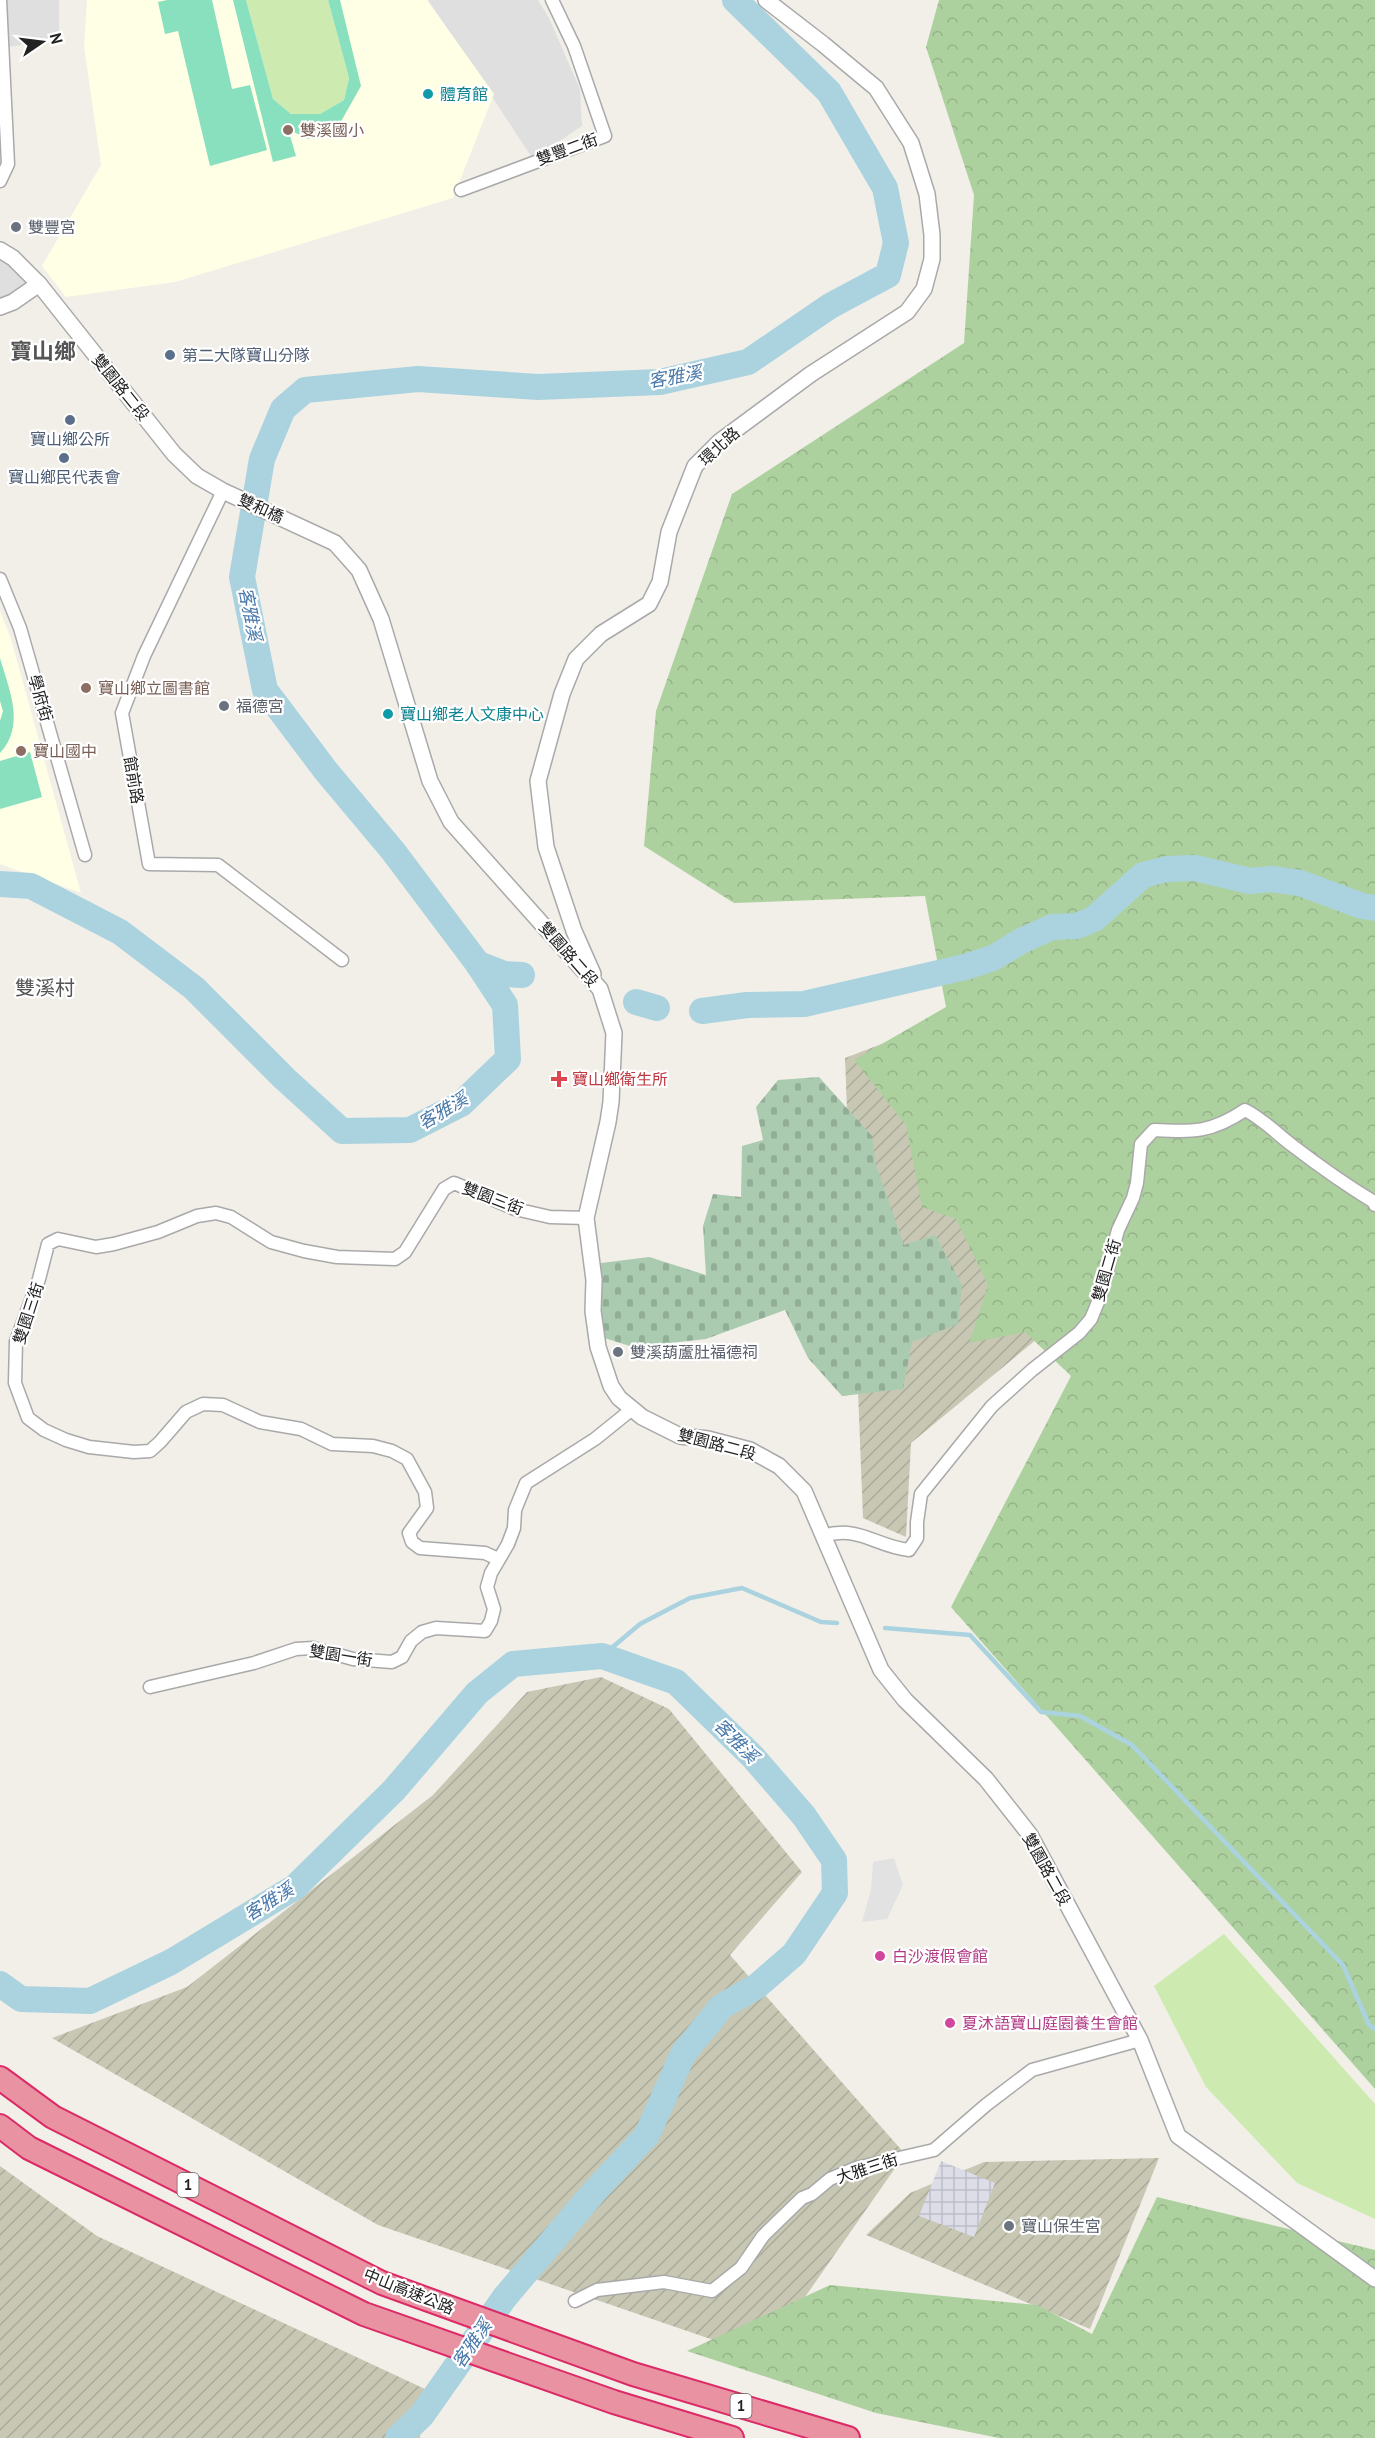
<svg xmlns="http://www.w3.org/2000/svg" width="1375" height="2438" font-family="'PT Sans','Noto Sans TC',sans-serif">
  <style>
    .residential { fill: #e0dfdf }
    .education { fill: #ffffe5 }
    .construction { fill: url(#construction-furrows) }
    .grass { fill: #cdebb0 }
    .forest { fill: url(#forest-crowns) }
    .cemetery { fill: url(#cemetery-stones) }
    .pitch { fill: #88e0be }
    .parking { fill: #e2e2e2 }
    .plaza { fill: url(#plaza-grid) }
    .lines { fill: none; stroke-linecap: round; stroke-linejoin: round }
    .stream { stroke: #aad3df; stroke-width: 4.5 }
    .river { stroke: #aad3df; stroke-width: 26 }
    .minor-casing { stroke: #a9a9a9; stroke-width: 15 }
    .tertiary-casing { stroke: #a9a9a9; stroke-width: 18 }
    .motorway-casing { stroke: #dc2a67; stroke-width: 26 }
    .minor { stroke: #fff; stroke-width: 12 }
    .tertiary { stroke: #fff; stroke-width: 15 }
    .motorway { stroke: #e892a2; stroke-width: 22 }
    .culture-dot { fill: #0f9aa8; stroke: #fff; stroke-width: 2 }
    .education-dot { fill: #8d6e63; stroke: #fff; stroke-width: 2 }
    .worship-dot { fill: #6b7280; stroke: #fff; stroke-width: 2 }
    .service-dot { fill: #5c6f8a; stroke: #fff; stroke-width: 2 }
    .health-dot { fill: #e0444e; stroke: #fff; stroke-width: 2 }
    .hotel-dot { fill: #d1479c; stroke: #fff; stroke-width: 2 }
    .labels { text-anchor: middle; stroke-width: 4.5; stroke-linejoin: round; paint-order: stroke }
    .shield { fill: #fff; stroke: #646464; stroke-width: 1.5 }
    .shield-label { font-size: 15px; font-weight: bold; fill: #222 }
    .culture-label { font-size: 16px; fill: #0d838f; stroke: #fff; text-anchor: start }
    .education-label { font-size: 16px; fill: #785e54; stroke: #fff; text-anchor: start }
    .street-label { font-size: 16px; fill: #222; stroke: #fff }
    .worship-label { font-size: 16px; fill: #5b616d; stroke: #fff; text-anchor: start }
    .service-label { font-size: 16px; fill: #4e5e75; stroke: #fff }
    .health-label { font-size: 16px; fill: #be3a42; stroke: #fff; text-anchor: start }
    .hotel-label { font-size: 16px; fill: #b23c85; stroke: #fff; text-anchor: start }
    .water-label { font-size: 18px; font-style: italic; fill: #4a7aab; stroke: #fff }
    .quarter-label { font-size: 20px; fill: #555; stroke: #fff }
    .district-label { font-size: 22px; font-weight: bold; fill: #555; stroke: #fff }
  </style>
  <defs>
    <pattern id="construction-furrows" width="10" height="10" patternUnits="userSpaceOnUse" patternTransform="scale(1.5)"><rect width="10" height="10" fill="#c7c7b4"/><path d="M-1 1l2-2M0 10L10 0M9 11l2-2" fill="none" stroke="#abab9a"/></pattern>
    <pattern id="forest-crowns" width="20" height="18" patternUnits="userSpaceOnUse" patternTransform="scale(1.5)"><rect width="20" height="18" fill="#add19e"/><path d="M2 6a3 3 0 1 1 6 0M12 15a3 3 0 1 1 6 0" fill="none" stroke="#95b388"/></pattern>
    <pattern id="cemetery-stones" width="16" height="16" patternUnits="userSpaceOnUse" patternTransform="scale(1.5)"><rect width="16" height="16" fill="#aacbaf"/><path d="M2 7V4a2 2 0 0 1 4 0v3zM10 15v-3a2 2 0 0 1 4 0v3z" fill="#92ae96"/></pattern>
    <pattern id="plaza-grid" width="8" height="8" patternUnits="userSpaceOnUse" patternTransform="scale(1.5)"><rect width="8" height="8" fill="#dddde8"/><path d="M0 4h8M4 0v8" fill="none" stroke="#bdbdc7"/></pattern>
  </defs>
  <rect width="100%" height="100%" fill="#f2efe9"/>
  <!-- residential -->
  <g class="residential">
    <polygon points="0,0 59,0 59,39 2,48 8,164 0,181"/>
    <polygon points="428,0 538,0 549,18 580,89 582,126 533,159"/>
    <polygon points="0,253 39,284 0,305"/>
  </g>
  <!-- education -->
  <g class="education">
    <polygon points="87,0 427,0 494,94 453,198 175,282 66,297 42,266 101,165 84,46"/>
    <polygon points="0,611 11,639 81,893 0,864"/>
  </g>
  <!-- construction -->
  <g class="construction">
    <polygon points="1143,944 1077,1306 911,1443 906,1537 863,1518 845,1058"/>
    <polygon points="601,1677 669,1709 802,1872 730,1955 905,2154 763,2357 378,2225 52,2038 187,1987 433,1795 527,1692"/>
    <polygon points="1159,2158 1090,2329 866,2235 910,2193 984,2162"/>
    <polygon points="0,2166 97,2236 425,2389 420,2438 0,2438"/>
  </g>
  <!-- grass -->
  <g class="grass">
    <polygon points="246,0 328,0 349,78 344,100 320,114 291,114 273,99"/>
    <polygon points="1224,1934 1375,2104 1375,2219 1297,2183 1206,2087 1154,1986"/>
  </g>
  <!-- forest -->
  <g class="forest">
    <polygon points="939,0 1375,0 1375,2089 951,1607 1071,1376 1025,1332 969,1343 988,1285 956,1219 922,1207 906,1125 854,1060 946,1007 925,896 734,903 644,846 656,711 732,494 964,343 974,195 926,47"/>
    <polygon points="1157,2197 1375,2250 1375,2438 999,2438 876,2413 687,2351 830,2285 1037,2305 1092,2334"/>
  </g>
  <!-- cemetery -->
  <polygon class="cemetery" points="819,1077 872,1136 876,1165 904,1245 935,1235 962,1285 958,1324 912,1342 903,1389 842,1396 808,1358 785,1310 706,1339 633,1347 601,1337 601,1263 649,1257 706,1275 703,1226 713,1194 741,1197 742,1146 763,1140 756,1107 778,1080"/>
  <!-- pitch -->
  <g class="pitch">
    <polygon points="167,0 212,0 232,89 250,85 267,150 210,166 178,31 165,34 158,2"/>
    <polygon points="233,0 246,0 273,99 291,114 320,114 344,100 349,78 328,0 340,0 361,86 339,125 308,139 288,129 296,156 273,162"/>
    <path d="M0 658C9 690 26 725 0 753V721L3 711 0 701Z"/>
    <polygon points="30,752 42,797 0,809 0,761"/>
  </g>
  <!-- parking -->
  <polygon class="parking" points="894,1858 903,1885 887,1919 862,1922 871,1890 873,1862"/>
  <!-- plaza -->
  <polygon class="plaza" points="941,2161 995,2183 974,2237 919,2216"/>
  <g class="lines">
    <!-- stream -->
    <g class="stream">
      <polyline points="885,1628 970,1635 1041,1712 1080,1716 1132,1745 1343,1965 1369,2025 1375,2029"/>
      <polyline points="602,1656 640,1624 690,1598 742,1588 821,1622 837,1623"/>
    </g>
    <!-- river -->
    <g class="river">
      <polyline points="0,884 31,886 120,932 194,988 285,1079 342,1131 410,1130 461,1104 508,1059 505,1005 478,964 393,851 326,771 265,690 242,577 262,459 283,409 305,390 418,379 538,387 660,382 748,362 830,306 888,275 896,243 885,188 829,92 735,0"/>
      <polyline points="478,964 504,974 522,975"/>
      <polyline points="636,1002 657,1008"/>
      <polyline points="702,1011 747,1005 804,1004 965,967 993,958 1021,941 1052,927 1077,926 1094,919 1143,875 1167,869 1195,868 1250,881 1271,879 1300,883 1362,906 1375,908"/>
      <polyline points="0,1984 21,1999 90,2001 171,1962 295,1887 394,1790 477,1693 513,1664 602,1656 676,1682 753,1757 804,1816 834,1860 835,1893 794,1954 756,1987 722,2006 683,2054 647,2135 593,2193 505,2297 422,2415 398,2438"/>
    </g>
    <defs>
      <g id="minor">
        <polyline points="0,181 8,164 0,0"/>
        <polyline points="461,190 605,136 574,46 552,0"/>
        <polyline points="223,491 144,656 122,713 149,864 218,865 342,960"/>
        <polyline points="0,579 20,628 85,855"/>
        <path d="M823 1536C859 1525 875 1546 909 1550L917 1538V1522L921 1494 992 1406 1032 1370 1079 1333 1091 1319 1100 1297 1118 1230 1133 1198 1137 1183 1141 1144 1154 1130C1193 1132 1211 1133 1245 1110 1263 1119 1277 1134 1293 1146 1319 1166 1346 1185 1374 1202L1375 1205"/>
        <polyline points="498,1559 485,1553 420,1548 412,1542 409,1533 427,1508 425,1492 407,1459 392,1451 373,1446 332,1444 301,1429 260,1422 223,1405 203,1404 186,1412 160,1442 150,1451 134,1452 89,1447 66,1440 44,1430 28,1418 15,1383 16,1341 39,1279 48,1244 58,1239 96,1247 114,1244 158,1232 197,1216 216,1213 231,1217 271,1242 304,1251 337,1257 395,1259 405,1252 444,1189 454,1183 515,1209 550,1217 586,1218"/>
        <polyline points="150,1687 254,1663 296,1649 313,1648 353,1659 392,1662 402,1657 411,1641 422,1632 436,1628 485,1631 491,1621 494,1609 487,1587 491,1573 508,1544 514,1528 515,1510 526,1483 595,1439 631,1410"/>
        <polyline points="575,2301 597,2290 664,2282 712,2291 741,2268 763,2236 802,2198 812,2194 830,2179 856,2168 934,2150 986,2105 1032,2070 1140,2040"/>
      </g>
      <g id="tertiary">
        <polyline points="0,250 13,258 39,284 174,454 197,476 223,491 335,543 359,570 381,619 430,781 451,822 600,989 614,1033 611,1102 608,1122 586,1218 594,1280 593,1311 598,1347 611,1386 619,1398 642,1417 680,1436 708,1439 750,1450 779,1466 804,1491 881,1670 905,1700 986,1779 1030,1835 1140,2040 1178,2136 1375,2279"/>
        <polyline points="0,307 13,302 39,284"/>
        <polyline points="593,974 574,931 546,847 538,781 562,694 576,659 601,634 649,604 660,582 669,532 695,466 719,442 811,374 907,312 924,289 932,259 932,235 927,194 911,143 876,88 823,44 766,0"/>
      </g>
      <g id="motorway">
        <polyline points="0,2078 53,2117 382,2283 633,2374 848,2438"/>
        <polyline points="0,2126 29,2148 364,2314 614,2402 732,2438"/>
      </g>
    </defs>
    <!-- minor casing -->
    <use href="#minor" class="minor-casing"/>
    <!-- tertiary casing -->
    <use href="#tertiary" class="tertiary-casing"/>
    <!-- motorway casing -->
    <use href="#motorway" class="motorway-casing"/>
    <!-- minor -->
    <use href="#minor" class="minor"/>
    <!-- tertiary -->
    <use href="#tertiary" class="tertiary"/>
    <!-- motorway -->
    <use href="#motorway" class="motorway"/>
  </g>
  <!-- markers -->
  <g class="culture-dot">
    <circle cx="428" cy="94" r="6"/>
    <circle cx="388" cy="714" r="6"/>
  </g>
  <g class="education-dot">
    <circle cx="288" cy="130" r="6"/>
    <circle cx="86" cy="688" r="6"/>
    <circle cx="21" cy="751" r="6"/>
  </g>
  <g class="worship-dot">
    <circle cx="16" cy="227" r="6"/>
    <circle cx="224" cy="706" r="6"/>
    <circle cx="618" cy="1352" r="6"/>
    <circle cx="1009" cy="2226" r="6"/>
  </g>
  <g class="service-dot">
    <circle cx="170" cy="355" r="6"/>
    <circle cx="70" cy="420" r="6"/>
    <circle cx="64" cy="458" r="6"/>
  </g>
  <path class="health-dot" d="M556 1070h6v6h6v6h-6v6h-6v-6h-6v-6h6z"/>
  <g class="hotel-dot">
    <circle cx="880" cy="1956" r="6"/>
    <circle cx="950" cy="2023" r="6"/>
  </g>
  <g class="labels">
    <!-- shield labels -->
    <g class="shield">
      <rect x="177.5" y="2173" width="21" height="24" rx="4.5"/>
      <rect x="730.5" y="2394" width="21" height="24" rx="4.5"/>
    </g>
    <g class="shield-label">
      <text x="188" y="2190">1</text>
      <text x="741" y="2411">1</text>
    </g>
    <!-- culture labels -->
    <g class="culture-label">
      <text x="440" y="100">體育館</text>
      <text x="400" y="720">寶山鄉老人文康中心</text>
    </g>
    <!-- education labels -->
    <g class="education-label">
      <text x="300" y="136">雙溪國小</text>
      <text x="98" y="694">寶山鄉立圖書館</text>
      <text x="33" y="757">寶山國中</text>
    </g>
    <!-- street labels -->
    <g class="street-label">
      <text transform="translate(567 149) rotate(-20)" y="6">雙豐二街</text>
      <text transform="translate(121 387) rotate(51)" y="6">雙園路二段</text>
      <text transform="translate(719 446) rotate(-42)" y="6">環北路</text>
      <text transform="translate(261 508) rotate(24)" y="6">雙和橋</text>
      <text transform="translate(41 698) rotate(74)" y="6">學府街</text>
      <text transform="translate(134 780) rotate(80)" y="6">館前路</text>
      <text transform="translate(569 954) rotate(49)" y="6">雙園路二段</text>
      <text transform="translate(493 1198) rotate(21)" y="6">雙園三街</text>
      <text transform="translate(1106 1270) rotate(-74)" y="6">雙園二街</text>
      <text transform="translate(28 1313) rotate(-72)" y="6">雙園三街</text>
      <text transform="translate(717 1444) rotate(15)" y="6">雙園路二段</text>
      <text transform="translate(341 1655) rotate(9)" y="6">雙園一街</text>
      <text transform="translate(1047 1869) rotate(61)" y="6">雙園路二段</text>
      <text transform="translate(867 2168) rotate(-18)" y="6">大雅三街</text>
      <text transform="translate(409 2291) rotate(22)" y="6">中山高速公路</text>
    </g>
    <!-- worship labels -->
    <g class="worship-label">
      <text x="28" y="233">雙豐宮</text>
      <text x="236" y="712">福德宮</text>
      <text x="630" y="1358">雙溪葫蘆肚福德祠</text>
      <text x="1021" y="2232">寶山保生宮</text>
    </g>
    <!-- service labels -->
    <g class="service-label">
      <text x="182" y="361" text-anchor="start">第二大隊寶山分隊</text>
      <text x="70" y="445">寶山鄉公所</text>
      <text x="64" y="483">寶山鄉民代表會</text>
    </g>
    <!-- health labels -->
    <g class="health-label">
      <text x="572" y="1085">寶山鄉衛生所</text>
    </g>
    <!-- hotel labels -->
    <g class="hotel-label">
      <text x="892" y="1962">白沙渡假會館</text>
      <text x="962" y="2029">夏沐語寶山庭園養生會館</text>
    </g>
    <!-- water labels -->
    <g class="water-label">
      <text transform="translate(675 377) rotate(-10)" y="6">客雅溪</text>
      <text transform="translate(250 614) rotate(79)" y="6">客雅溪</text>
      <text transform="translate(443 1111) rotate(-31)" y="6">客雅溪</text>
      <text transform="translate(736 1741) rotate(45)" y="6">客雅溪</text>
      <text transform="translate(269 1902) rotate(-32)" y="6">客雅溪</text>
      <text transform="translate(472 2344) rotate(-55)" y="6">客雅溪</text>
    </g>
    <!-- quarter labels -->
    <g class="quarter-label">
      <text x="45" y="995">雙溪村</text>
    </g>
    <!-- district labels -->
    <g class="district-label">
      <text x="43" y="359">寶山鄉</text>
    </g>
  </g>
  <!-- north arrow -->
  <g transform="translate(42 42) rotate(76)" stroke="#ffffff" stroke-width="4.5" paint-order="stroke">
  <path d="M0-4.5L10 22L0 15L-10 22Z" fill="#222222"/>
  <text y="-9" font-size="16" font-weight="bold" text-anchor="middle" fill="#222222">N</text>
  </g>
</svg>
